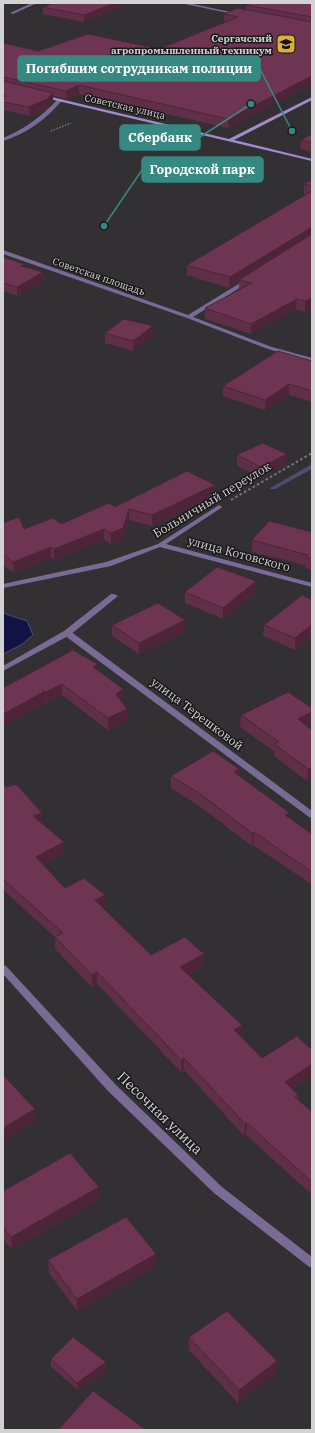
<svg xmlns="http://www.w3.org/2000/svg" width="315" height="1433" font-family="'IBM Plex Serif',serif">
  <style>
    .water { fill: #121344; stroke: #4c4d6f }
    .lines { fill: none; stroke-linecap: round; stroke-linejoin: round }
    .stream { fill: #4c4d6f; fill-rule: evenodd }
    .path-far1 { stroke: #787778; stroke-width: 1.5; stroke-dasharray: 1.5 1.5; stroke-linecap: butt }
    .path { stroke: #787778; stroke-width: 2; stroke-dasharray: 2.5 2.5; stroke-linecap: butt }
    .lane { fill: #7a6b96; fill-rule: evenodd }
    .street { fill: #7a6b96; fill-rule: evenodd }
    .secondary { fill: #a38acf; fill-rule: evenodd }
    .wall { fill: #5f2e47 }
    .shaded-wall { fill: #4d2539 }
    .building { fill: #6e3552; stroke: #4d2539 }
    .labels { text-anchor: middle; stroke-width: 3; stroke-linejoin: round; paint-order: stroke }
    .far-poi-label { font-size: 10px; font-weight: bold; fill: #d4d3d4; stroke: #191819; text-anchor: end }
    .far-street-label { font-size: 10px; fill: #d4d3d4; stroke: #191819 }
    .street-label { font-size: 12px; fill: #d4d3d4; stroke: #191819 }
    .near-street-label { font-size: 14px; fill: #d4d3d4; stroke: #191819 }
    .leader { fill: none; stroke: #368982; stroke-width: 1.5 }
    .callout-dot { fill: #368982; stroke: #191819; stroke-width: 1.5 }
    .callout { fill: #368982; stroke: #368982; stroke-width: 1.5 }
    .callout-label { font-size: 13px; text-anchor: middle; font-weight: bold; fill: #fff }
  </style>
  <rect width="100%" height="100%" fill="#323032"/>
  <!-- water -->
  <polygon class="water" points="3,613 27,621 33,635 21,645 3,654"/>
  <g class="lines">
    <!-- stream -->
    <polygon class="stream" points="312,464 312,469 275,489 271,489 270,488"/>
    <!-- path-far1 -->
    <polyline class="path-far1" points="51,131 71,123"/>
    <!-- path -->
    <polyline class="path" points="231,500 312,453"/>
    <!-- lane -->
    <polygon class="lane" points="111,594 114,594 118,596 70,635 3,671 3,666 64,631"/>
    <!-- street -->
    <g class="street">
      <polygon points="32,3 37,3 13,14 10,13"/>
      <polygon points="180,3 188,3 240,14 238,15"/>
      <path d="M58 99 62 100C47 119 26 134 3 141V138C25 129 42 116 58 99Z"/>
      <polygon points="3,250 188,315 245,280 249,280 249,282 193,317 272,347 312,358 312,362 268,349 187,318 3,254"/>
      <polygon points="219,505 222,507 221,508 166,544 312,583 312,587 160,547 111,566 3,588 3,584 106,562 158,544"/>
      <polygon points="64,631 70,631 312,811 312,818 309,817 64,635 63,633"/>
      <polygon points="3,965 6,966 116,1085 222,1187 312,1257 312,1268 308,1266 214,1193 108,1091 3,974"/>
    </g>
    <!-- secondary -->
    <polygon class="secondary" points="43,95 229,139 312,97 312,100 234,140 312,159 312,161 41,97 41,96"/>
  </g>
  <!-- wall -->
  <g class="wall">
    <polygon points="133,3 84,22 43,14 43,7"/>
    <polygon points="246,3 312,3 312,84 228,128 79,94 66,99 53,96 53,101 47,108 30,116 3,110 3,43 38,51 159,49 225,22 224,22 224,14 246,10"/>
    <polygon points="312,134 312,152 300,149 301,140"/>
    <polygon points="312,180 312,308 305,312 296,309 251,334 205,319 205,308 239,290 239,282 229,288 187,275 187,265 307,194 304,194 304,184"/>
    <polygon points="3,257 24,267 43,272 44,281 17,296 3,291"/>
    <polygon points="105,333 153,336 133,351 105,343"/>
    <polygon points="312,361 312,402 289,395 265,410 223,396 223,386"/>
    <polygon points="237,455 286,465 261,478 237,466"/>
    <polygon points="215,495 152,526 129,520 123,539 111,544 104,540 54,560 51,558 14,573 3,565 3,523 24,529 61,524 115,507"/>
    <polygon points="312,532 312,570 305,568 305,565 252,552 252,540"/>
    <polygon points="256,581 256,593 223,619 185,603 185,592"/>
    <polygon points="312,600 312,639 310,638 295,650 263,636 264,625"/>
    <polygon points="112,625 185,632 139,654 112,636"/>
    <polygon points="97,664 97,670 123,700 121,702 127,709 127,721 108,730 62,695 47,703 46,703 3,726 3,688"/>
    <polygon points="312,708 312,723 307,726 312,730 312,780 311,779 307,781 274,756 274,751 240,727 241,715"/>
    <polygon points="171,776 239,776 290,819 312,834 312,884 311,884 253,845 252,846 198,805 171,788"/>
    <polygon points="3,783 6,787 43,824 64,842 64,854 43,865 65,888 105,907 103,908 151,955 204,966 188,975 242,1025 242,1037 262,1058 312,1075 292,1089 298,1095 298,1099 312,1112 312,1193 311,1194 246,1135 244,1136 184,1070 181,1072 97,984 92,987 55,949 55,937 3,890"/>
    <polygon points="3,1191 99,1200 12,1250 3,1239"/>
    <polygon points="48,1260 156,1267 77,1311 49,1273"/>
    <polygon points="189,1337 277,1361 276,1374 238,1403 189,1350"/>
    <polygon points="51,1359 106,1362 107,1370 78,1390 51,1367"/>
  </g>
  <!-- shaded-wall -->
  <g class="shaded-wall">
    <polygon points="115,3 133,3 84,22 84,15"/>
    <polygon points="312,76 312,84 228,128 228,119"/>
    <polygon points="79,85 79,94 66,99 66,91"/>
    <polygon points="53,93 53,101 47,108 30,116 29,107"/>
    <polygon points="312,227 311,237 239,280 239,282 229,288 230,277"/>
    <polygon points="43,272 44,281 17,296 17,287"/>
    <polygon points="312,298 312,308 305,312 305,301"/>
    <polygon points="297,299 296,309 251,334 251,324"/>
    <polygon points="153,326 153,336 133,351 133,341"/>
    <polygon points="289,384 289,395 265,410 265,400"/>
    <polygon points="287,454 286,465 261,478 261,467"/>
    <polygon points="215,485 215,495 152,526 152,515"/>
    <polygon points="129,509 129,520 123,539 111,544 111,533"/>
    <polygon points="104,529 104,540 54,560 54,549"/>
    <polygon points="51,547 51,558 14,573 13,562"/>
    <polygon points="256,581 256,593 223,619 223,608"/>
    <polygon points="185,620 185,632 139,654 139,643"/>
    <polygon points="310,626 310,638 295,650 295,638"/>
    <polygon points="97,664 98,676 93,667"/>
    <polygon points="62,684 62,695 47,703 46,692"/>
    <polygon points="123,689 123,700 116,706 116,694"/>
    <polygon points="45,691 46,703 3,726 3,714"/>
    <polygon points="127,709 127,721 108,730 108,718"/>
    <polygon points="312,712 312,723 297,731 298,719"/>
    <polygon points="312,767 311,779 307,781 308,769"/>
    <polygon points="239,769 239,781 234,772"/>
    <polygon points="42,813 43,824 33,816"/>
    <polygon points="290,813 289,825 285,815"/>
    <polygon points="254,832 253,845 252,846 252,833"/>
    <polygon points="64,842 64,854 36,868 36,857"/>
    <polygon points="105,895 105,907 96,912 95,900"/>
    <polygon points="204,954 204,966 180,979 180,967"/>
    <polygon points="97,972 97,984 92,987 92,975"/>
    <polygon points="242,1025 242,1037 234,1030"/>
    <polygon points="184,1058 184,1070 181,1072 181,1060"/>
    <polygon points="312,1064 312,1075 284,1094 285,1082"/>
    <polygon points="35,1109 36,1121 3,1141 3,1128"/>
    <polygon points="247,1123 246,1135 244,1136 245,1124"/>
    <polygon points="312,1182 312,1193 311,1194"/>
    <polygon points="99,1187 99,1200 12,1250 11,1237"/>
    <polygon points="156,1254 156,1267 77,1311 77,1299"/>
    <polygon points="277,1361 276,1374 238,1403 239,1390"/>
    <polygon points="106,1362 107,1370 78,1390 77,1383"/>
  </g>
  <!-- building -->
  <g class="building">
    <polygon points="53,3 115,3 84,15 43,7"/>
    <polygon points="251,3 312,3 312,17 246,5"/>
    <polygon points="238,8 312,22 312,76 228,119 79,85 66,91 3,77 3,43 38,51 88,34 159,49 238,17 224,14"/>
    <polygon points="3,81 53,93 47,99 29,107 3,102 3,97 6,96 3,95"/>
    <polygon points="312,134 312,143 301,140"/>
    <polygon points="312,180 312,186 304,184"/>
    <polygon points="312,191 312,227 230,277 187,265"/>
    <polygon points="312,234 312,298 305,301 297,299 251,324 205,308 252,283 239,280"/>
    <polygon points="3,257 24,264 21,266 43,272 17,287 3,283"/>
    <polygon points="124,319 153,326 133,341 105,333"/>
    <polygon points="278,351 312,361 312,391 289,384 265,400 223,386"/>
    <polygon points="263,443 287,454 261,467 237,455"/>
    <polygon points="187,471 215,485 152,515 129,509 123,528 111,533 104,529 54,549 51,547 13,562 3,554 3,523 19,517 24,529 53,518 61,524 109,503 115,507"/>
    <polygon points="269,521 312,532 312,559 306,557 308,555 252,540"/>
    <polygon points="217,567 256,581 223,608 185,592"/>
    <polygon points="302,595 312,600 312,627 310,626 295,638 264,625"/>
    <polygon points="158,603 185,620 139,643 112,625"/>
    <polygon points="73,650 97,664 93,667 123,689 116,694 127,709 108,718 62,684 46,692 45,691 3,714 3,688"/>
    <polygon points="288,692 312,708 312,712 298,719 312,730 312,768 308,769 274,744 279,742 241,715"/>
    <polygon points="213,751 239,769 234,772 290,813 285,815 312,834 312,872 254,832 252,833 199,793 171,776"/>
    <polygon points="3,783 6,787 16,784 42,813 33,816 64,842 36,857 65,888 84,878 105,895 95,900 151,955 185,937 204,954 180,967 242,1025 234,1030 262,1058 297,1036 312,1050 312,1064 285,1082 298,1095 295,1097 312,1112 312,1182 247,1123 245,1124 184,1058 181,1060 97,972 92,975 55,937 63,933 3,879"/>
    <polygon points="3,1075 35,1109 3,1128"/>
    <polygon points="70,1153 99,1187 11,1237 3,1227 3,1191"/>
    <polygon points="126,1217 156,1254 77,1299 48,1260"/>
    <polygon points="227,1311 277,1361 239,1390 189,1337"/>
    <polygon points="73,1337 106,1362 77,1383 51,1359"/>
    <polygon points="93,1391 146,1430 58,1430"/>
  </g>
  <!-- icons -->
  <defs>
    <symbol id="university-square" viewBox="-11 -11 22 22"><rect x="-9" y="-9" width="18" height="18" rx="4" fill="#ddb133" stroke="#191819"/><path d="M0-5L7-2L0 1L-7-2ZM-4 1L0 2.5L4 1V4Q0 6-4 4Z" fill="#111"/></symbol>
  </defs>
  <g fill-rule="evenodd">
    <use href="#university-square" x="275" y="33" width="22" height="22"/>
  </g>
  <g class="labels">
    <!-- far-poi labels -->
    <g class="far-poi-label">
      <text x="272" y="42">Сергачский<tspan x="272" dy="12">агропромышленный техникум</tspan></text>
    </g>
    <!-- far-street labels -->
    <g class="far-street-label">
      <text transform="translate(125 106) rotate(13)" y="4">Советская улица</text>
      <text transform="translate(99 276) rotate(19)" y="4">Советская площадь</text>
    </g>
    <!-- street labels -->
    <g class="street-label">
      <text transform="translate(212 500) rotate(-31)" y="4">Больничный переулок</text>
      <text transform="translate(239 554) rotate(15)" y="4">улица Котовского</text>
      <text transform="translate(197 714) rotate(37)" y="4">улица Терешковой</text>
    </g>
    <!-- near-street labels -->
    <g class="near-street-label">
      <text transform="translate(160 1113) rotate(44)" y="5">Песочная улица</text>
    </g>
  </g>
  <!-- callouts -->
  <path class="leader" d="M292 131L260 69M251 104L200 137M104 226L142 170"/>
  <g class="callout-dot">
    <circle cx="292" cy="131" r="4"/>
    <circle cx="251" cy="104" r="4"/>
    <circle cx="104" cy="226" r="4"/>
  </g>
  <g class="callout">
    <rect x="18" y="56" width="242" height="25" rx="4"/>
    <rect x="120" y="125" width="80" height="25" rx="4"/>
    <rect x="142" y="157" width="121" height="25" rx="4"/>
  </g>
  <g class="callout-label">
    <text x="139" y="73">Погибшим сотрудникам полиции</text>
    <text x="160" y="142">Сбербанк</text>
    <text x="202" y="174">Городской парк</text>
  </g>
  <!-- border -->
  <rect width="315" height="1433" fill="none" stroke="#d4d3d4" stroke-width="8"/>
</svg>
